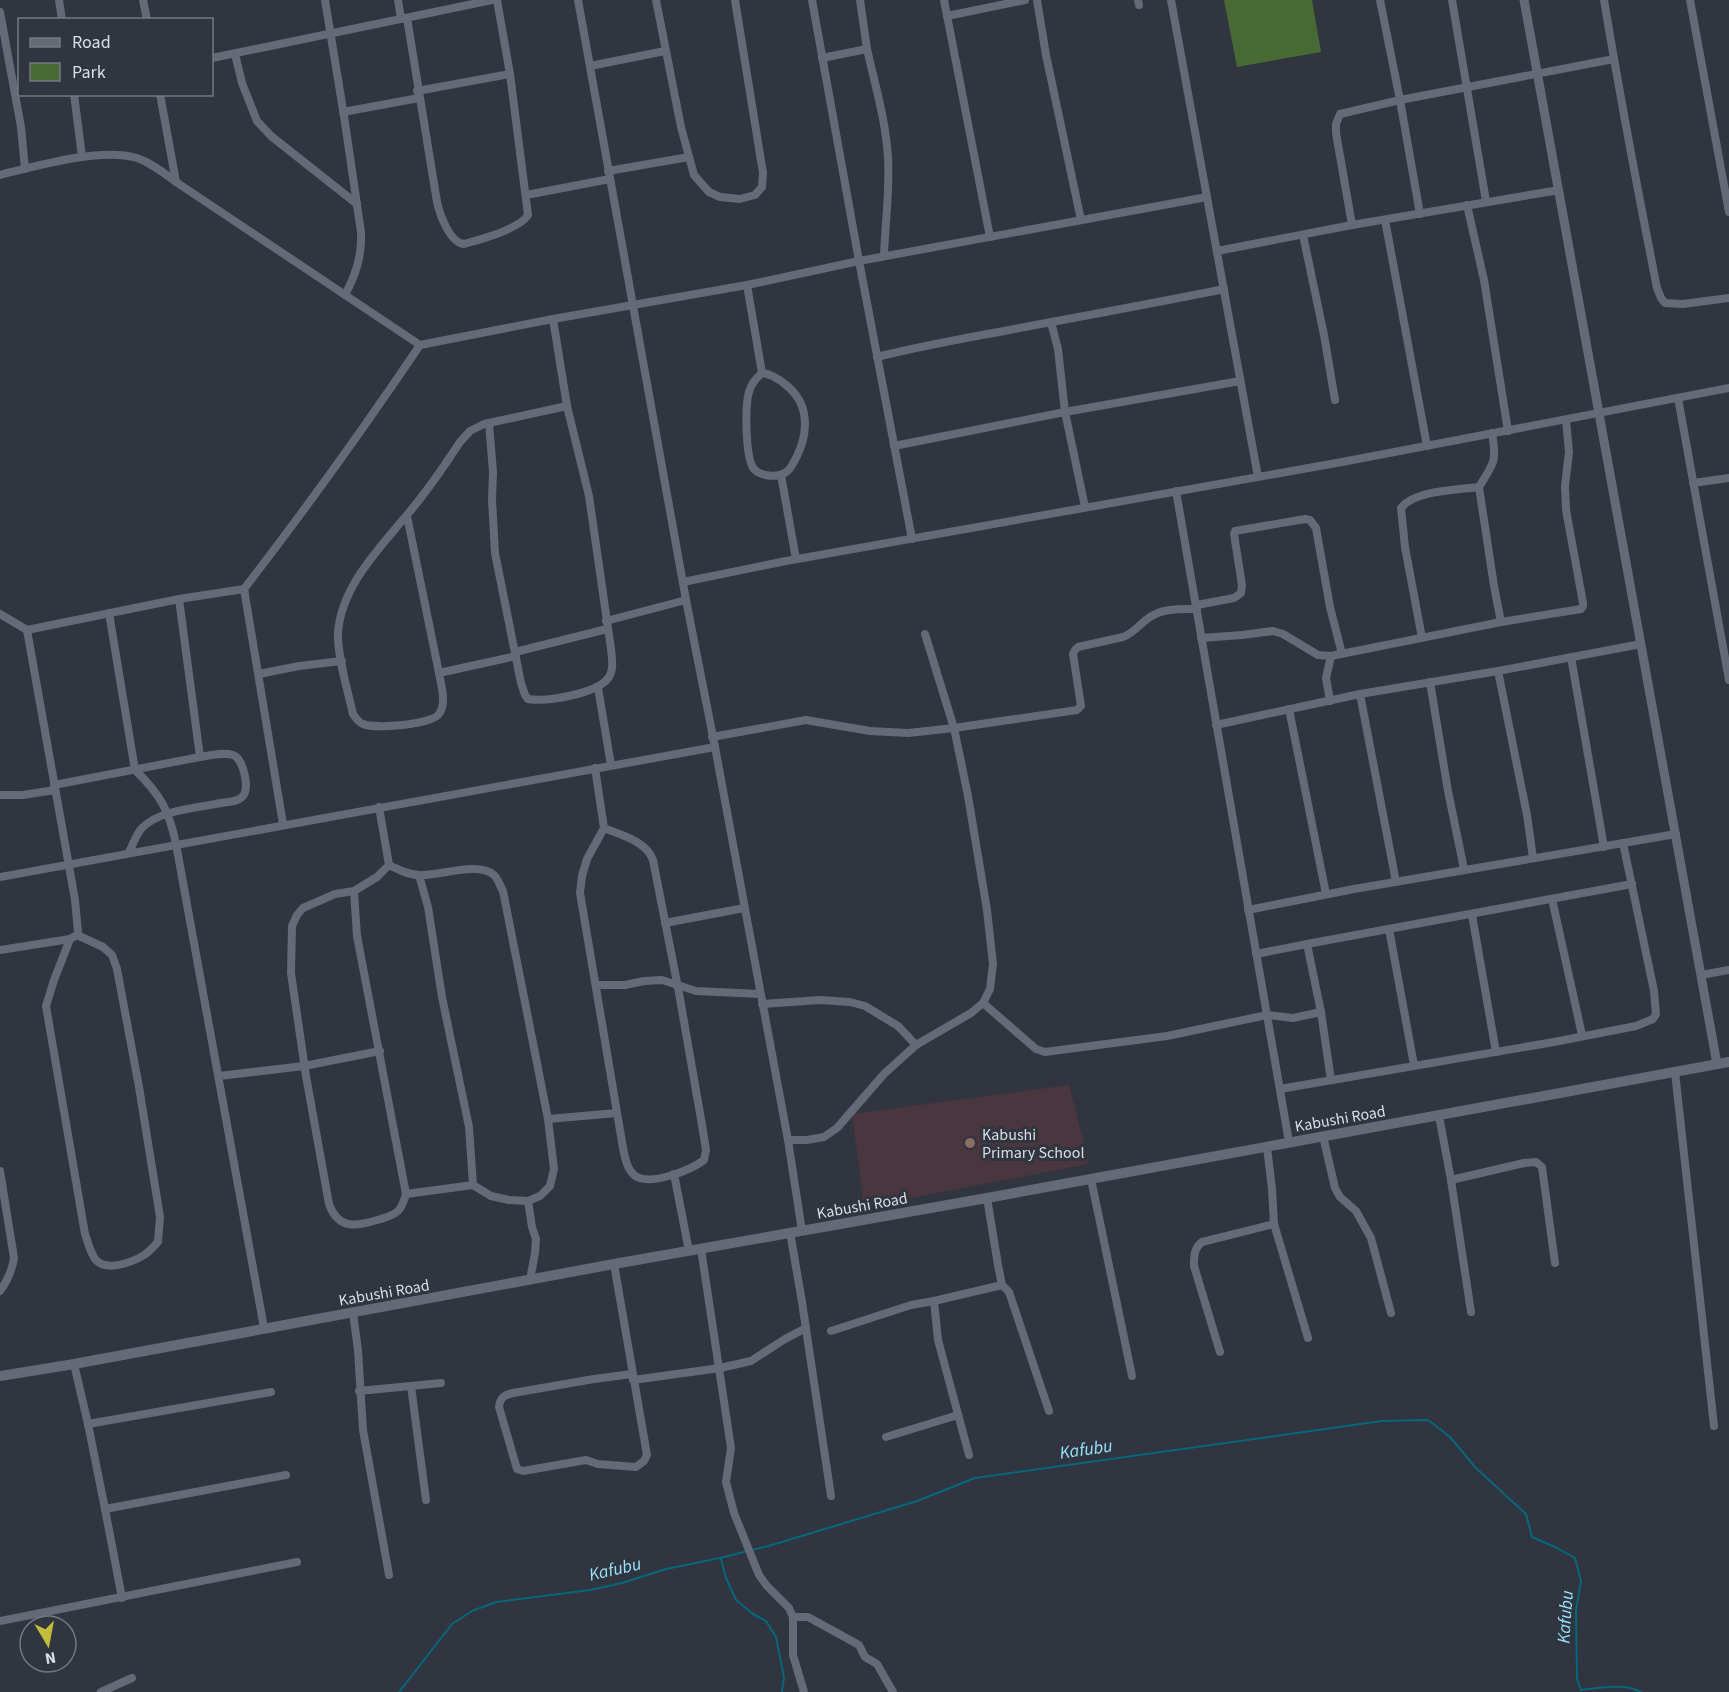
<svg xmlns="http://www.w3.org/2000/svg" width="1729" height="1692" font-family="'Source Sans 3',sans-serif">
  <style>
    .education { fill: #4a363e }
    .green { fill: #476934 }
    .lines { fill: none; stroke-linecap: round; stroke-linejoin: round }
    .stream { stroke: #05687f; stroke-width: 2 }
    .minor { stroke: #646b76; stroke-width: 8 }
    .tertiary { stroke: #646b76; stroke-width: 9 }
    .secondary { stroke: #646b76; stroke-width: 10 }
    .education-dot { fill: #8d6e63; stroke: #30353f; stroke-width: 2 }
    .labels { text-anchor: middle; stroke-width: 6; stroke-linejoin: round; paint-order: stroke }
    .street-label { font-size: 16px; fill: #dbdfe5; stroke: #30353f }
    .poi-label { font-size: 16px; fill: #dbdfe5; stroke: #30353f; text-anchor: start }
    .water-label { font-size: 18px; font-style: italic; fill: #96e2fb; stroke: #30353f }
  </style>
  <rect width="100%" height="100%" fill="#30353f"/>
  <!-- education -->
  <polygon class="education" points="1069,1085 1089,1164 864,1207 852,1114"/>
  <!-- green -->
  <polygon class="green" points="1224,0 1312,0 1321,52 1237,67"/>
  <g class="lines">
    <!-- stream -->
    <g class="stream">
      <polyline points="721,1559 726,1578 736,1600 753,1614 766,1621 776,1637 784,1677 782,1692"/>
      <path d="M399 1692 452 1624 472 1611 496 1602 590 1590 622 1583 666 1569 720 1558 772 1545 917 1501 975 1478 1382 1421 1428 1420 1450 1437 1476 1468 1526 1514 1532 1537 1557 1548 1575 1558 1581 1581 1576 1610 1577 1679 1581 1690C1599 1688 1625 1683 1641 1692"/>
    </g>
    <!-- minor -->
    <g class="minor">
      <polyline points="59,0 62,20"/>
      <polyline points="143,0 147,20"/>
      <path d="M325 0 344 116 361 232C362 256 356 274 345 295"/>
      <polyline points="398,0 401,19"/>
      <polyline points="578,0 686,600 715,747 788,1140 802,1231"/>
      <polyline points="656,0 681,127 694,175 709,192 720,197 740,199 755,195 762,187 763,173 735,0"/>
      <polyline points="812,0 859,261 912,539"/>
      <polyline points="860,0 867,49"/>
      <polyline points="944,0 990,237"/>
      <polyline points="1037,0 1046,55 1081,220"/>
      <polyline points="1138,0 1139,5"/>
      <polyline points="1171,0 1258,477"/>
      <polyline points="1380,0 1400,100 1420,214"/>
      <polyline points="1452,0 1486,201"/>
      <path d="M1604 0C1620 96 1638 192 1657 288L1661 298 1665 303 1683 304 1729 298"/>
      <polyline points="1690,0 1729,212"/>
      <polyline points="0,12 21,127 25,169"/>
      <polyline points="947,16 1025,0"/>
      <path d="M407 18 437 202C440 215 450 243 464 244 479 240 520 229 528 215L510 74 497 0"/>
      <polyline points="235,54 242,83 257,121 271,136 357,204"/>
      <polyline points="212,58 492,0"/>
      <path d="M822 58 867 49C875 85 886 121 888 158 890 191 885 224 884 256"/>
      <polyline points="590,66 665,51"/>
      <polyline points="417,91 510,74"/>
      <polyline points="74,94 82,157"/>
      <polyline points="160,94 176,182"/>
      <polyline points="343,112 419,98"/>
      <polyline points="608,171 689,157"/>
      <path d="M0 175C36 166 101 147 137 158 151 163 164 173 176 182L420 345 553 319 747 285 859 261 1207 197"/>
      <polyline points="526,195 610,179"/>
      <polyline points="1467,205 1484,280 1508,431"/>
      <polyline points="1385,220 1427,446"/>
      <polyline points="1352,225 1336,133 1336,124 1340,114 1400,100 1614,59"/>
      <polyline points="1303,235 1324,335 1335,400"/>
      <polyline points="1217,251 1352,225 1559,190"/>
      <polyline points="747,285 762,373"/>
      <polyline points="1051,322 1058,349 1065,412 1085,507"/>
      <path d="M877 357C928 344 979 336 1030 326 1095 314 1160 302 1224 289"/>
      <path d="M762 373C771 374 779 379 786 385 809 403 809 431 797 456 793 464 789 473 780 475 771 477 759 475 754 469 745 458 745 405 749 392 751 384 756 378 762 373Z"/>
      <polyline points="1678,398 1729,680"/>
      <path d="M489 423 493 472 492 500 495 553 521 683 525 695 528 699C546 702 598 694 609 677 614 669 612 659 611 649L589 496 567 406 553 319"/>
      <path d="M1492 433C1497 463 1494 462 1479 487L1494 586 1501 622"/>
      <polyline points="894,446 1065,412 1240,381"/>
      <polyline points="781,475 796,559"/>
      <polyline points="1693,483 1729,478"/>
      <polyline points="1176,491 1289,1142"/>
      <path d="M407 516 439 673C441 685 447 703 439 714 431 725 375 729 363 724 358 722 356 718 353 714 348 692 337 655 338 633 341 587 378 550 406 516 426 493 443 468 460 442L470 431 484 424 567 406"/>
      <polyline points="683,582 786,561 1342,462 1729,388"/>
      <polyline points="244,589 283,824"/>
      <polyline points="1197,605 1234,598 1241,593 1242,585 1234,534 1235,531 1305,519 1310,520 1316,528 1330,607 1342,654"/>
      <path d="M109 613 135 770C160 794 169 810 176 844L264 1328"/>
      <path d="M0 614 27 630 179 599 244 589C305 510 364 428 420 345"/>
      <polyline points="606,621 686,600"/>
      <polyline points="1201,638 1242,635 1273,631 1283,634 1318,655 1331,656 1501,622 1581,609 1583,606 1583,603 1566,510 1565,486 1569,452 1566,420"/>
      <path d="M1422 638 1405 547 1401 508C1415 490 1458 490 1479 487"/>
      <polyline points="515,652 607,629"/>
      <polyline points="1571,657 1604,847"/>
      <polyline points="1498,671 1527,815 1533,858"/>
      <polyline points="439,673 516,656"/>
      <polyline points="259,674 299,666 342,661"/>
      <polyline points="1430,682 1448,791 1464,869"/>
      <polyline points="598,688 611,765"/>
      <polyline points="1360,694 1396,882"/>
      <polyline points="1330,701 1326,678 1331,656"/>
      <polyline points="1289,709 1326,894"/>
      <polyline points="1216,725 1360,694 1498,671 1641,644"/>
      <path d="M712 737 806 720 870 731 908 733 954 728 1077 710 1081 706 1073 654 1075 650 1078 647 1123 637C1132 634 1138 626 1146 620 1160 608 1179 609 1197 609"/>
      <path d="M595 768 604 828 587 859 582 876 580 893 623 1148C625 1158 627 1171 637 1177 653 1185 691 1170 704 1160L706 1150 702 1125 679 993 653 860C646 841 621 835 604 828"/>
      <polyline points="54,785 200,757 179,599"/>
      <polyline points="0,795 23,795 55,790"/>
      <path d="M379 807 389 865C399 870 409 875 420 875 440 876 478 861 494 875 498 879 500 886 503 891L548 1119 554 1169 550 1186 540 1196 528 1201 509 1200 491 1196 473 1185 406 1194"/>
      <path d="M129 852C133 845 136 834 142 828 159 810 197 808 221 803 228 802 238 802 243 796 250 788 243 758 233 755 223 752 211 755 200 757"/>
      <polyline points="419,875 428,907 442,997 469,1127 473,1185"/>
      <polyline points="0,877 715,747"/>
      <path d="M354 891 357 936 406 1194C404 1200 403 1206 398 1211 394 1215 387 1217 381 1219 357 1226 339 1231 329 1204L306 1076 291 973 292 926 297 915 303 908 335 894 354 891 377 877 389 865"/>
      <polyline points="1552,899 1582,1035"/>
      <polyline points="1248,910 1354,889 1676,834"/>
      <polyline points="1472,915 1496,1052"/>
      <polyline points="665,923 744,908"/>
      <polyline points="1389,929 1414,1065"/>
      <path d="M70 939 54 980 46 1006 85 1234C88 1242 90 1253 96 1260 107 1272 133 1262 144 1255 149 1252 154 1246 158 1242L160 1217 139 1087 117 969 112 955 103 947 77 935"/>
      <polyline points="1307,944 1321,1012 1331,1080"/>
      <polyline points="0,950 70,939 77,935 78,932 75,900 27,630"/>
      <polyline points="1256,954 1307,944 1632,884"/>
      <polyline points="1701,975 1729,970"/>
      <polyline points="596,985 625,985 644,981 662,980 696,991 760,994"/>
      <polyline points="983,1003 1036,1049 1045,1052 1167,1036 1267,1015 1293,1018 1321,1012"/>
      <polyline points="762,1004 820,1000 850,1002 865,1006 898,1026 916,1045"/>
      <polyline points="1675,1072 1714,1426"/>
      <polyline points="219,1076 304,1066 380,1051"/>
      <polyline points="1280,1089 1554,1042 1636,1026 1653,1019 1656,1014 1654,991 1623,843"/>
      <polyline points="1439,1116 1451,1180 1471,1312"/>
      <polyline points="548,1119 617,1113"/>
      <polyline points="1323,1136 1335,1188 1340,1197 1356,1211 1371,1238 1391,1313"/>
      <polyline points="788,1140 807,1140 824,1137 837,1128 884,1074 916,1045 971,1013 983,1003 990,989 993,964 987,910 968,796 954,728 925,634"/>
      <polyline points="1267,1147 1272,1189 1274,1224 1308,1338"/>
      <path d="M0 1171 14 1258C12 1271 8 1280 0 1291"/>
      <polyline points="674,1174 689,1251"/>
      <polyline points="1091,1179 1132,1376"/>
      <polyline points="1451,1180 1524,1163 1536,1162 1542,1167 1555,1263"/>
      <polyline points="987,1198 998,1265 1002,1285 1009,1292 1049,1411"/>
      <polyline points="528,1201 532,1227 536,1239 535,1253 530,1280"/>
      <polyline points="790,1232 802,1302 831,1496"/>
      <polyline points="701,1249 731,1448 726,1482 734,1513 759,1575 767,1586 789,1608 793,1617 793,1655 804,1692"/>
      <path d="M614 1264 647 1455 644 1461 636 1467 598 1464 586 1460 523 1471 517 1469 499 1407C500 1398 504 1395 513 1393L594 1379 632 1374"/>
      <polyline points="934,1301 938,1340 969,1455"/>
      <polyline points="353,1313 358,1350 363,1430 389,1575"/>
      <polyline points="831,1331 911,1305 934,1301 1002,1285"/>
      <path d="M1220 1352 1194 1266C1194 1256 1194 1248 1202 1242L1274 1224"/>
      <polyline points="74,1364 88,1424 105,1509 286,1475"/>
      <polyline points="633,1380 720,1368 751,1361 785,1339 806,1328"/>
      <polyline points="411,1386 426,1500"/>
      <polyline points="359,1391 441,1383"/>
      <polyline points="88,1424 271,1392"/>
      <polyline points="886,1437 958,1415"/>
      <polyline points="105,1509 122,1598"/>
      <polyline points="793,1617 808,1617 859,1645 865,1657 877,1664 893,1692"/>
      <polyline points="0,1621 297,1562"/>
      <polyline points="101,1692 132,1678"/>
    </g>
    <!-- tertiary -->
    <polyline class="tertiary" points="1524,0 1717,1064"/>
    <!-- secondary -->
    <polyline class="secondary" points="0,1376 74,1364 614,1264 987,1198 1729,1062"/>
  </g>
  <!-- markers -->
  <circle class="education-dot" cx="970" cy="1143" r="6"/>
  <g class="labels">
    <!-- street labels -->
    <g class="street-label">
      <text transform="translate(1340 1118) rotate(-10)" y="6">Kabushi Road</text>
      <text transform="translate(862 1205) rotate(-10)" y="6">Kabushi Road</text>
      <text transform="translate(384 1292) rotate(-10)" y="6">Kabushi Road</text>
    </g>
    <!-- poi labels -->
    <g class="poi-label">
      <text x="982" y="1140">Kabushi<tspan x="982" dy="18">Primary School</tspan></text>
    </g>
    <!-- water labels -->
    <g class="water-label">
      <text transform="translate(1086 1449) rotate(-8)" y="6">Kafubu</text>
      <text transform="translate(615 1569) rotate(-13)" y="6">Kafubu</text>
      <text transform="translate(1565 1617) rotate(-86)" y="6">Kafubu</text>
    </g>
  </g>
  <!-- legend -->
  <rect x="18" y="18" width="195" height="78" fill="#30353f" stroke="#747981" stroke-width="1.5"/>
  <rect x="30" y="38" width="30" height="9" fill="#646b76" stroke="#747981" stroke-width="1.5"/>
  <text x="72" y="48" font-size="18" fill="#dbdfe5">Road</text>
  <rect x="30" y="63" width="30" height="18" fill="#476934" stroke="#747981" stroke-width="1.5"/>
  <text x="72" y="78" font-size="18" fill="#dbdfe5">Park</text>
  <!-- north arrow -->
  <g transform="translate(48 1644) rotate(170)"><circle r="28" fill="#30353f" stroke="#747981" stroke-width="1.5"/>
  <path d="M0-4.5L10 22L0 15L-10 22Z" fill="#c3bd3e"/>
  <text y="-9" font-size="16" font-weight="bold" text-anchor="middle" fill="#dbdfe5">N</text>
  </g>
</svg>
